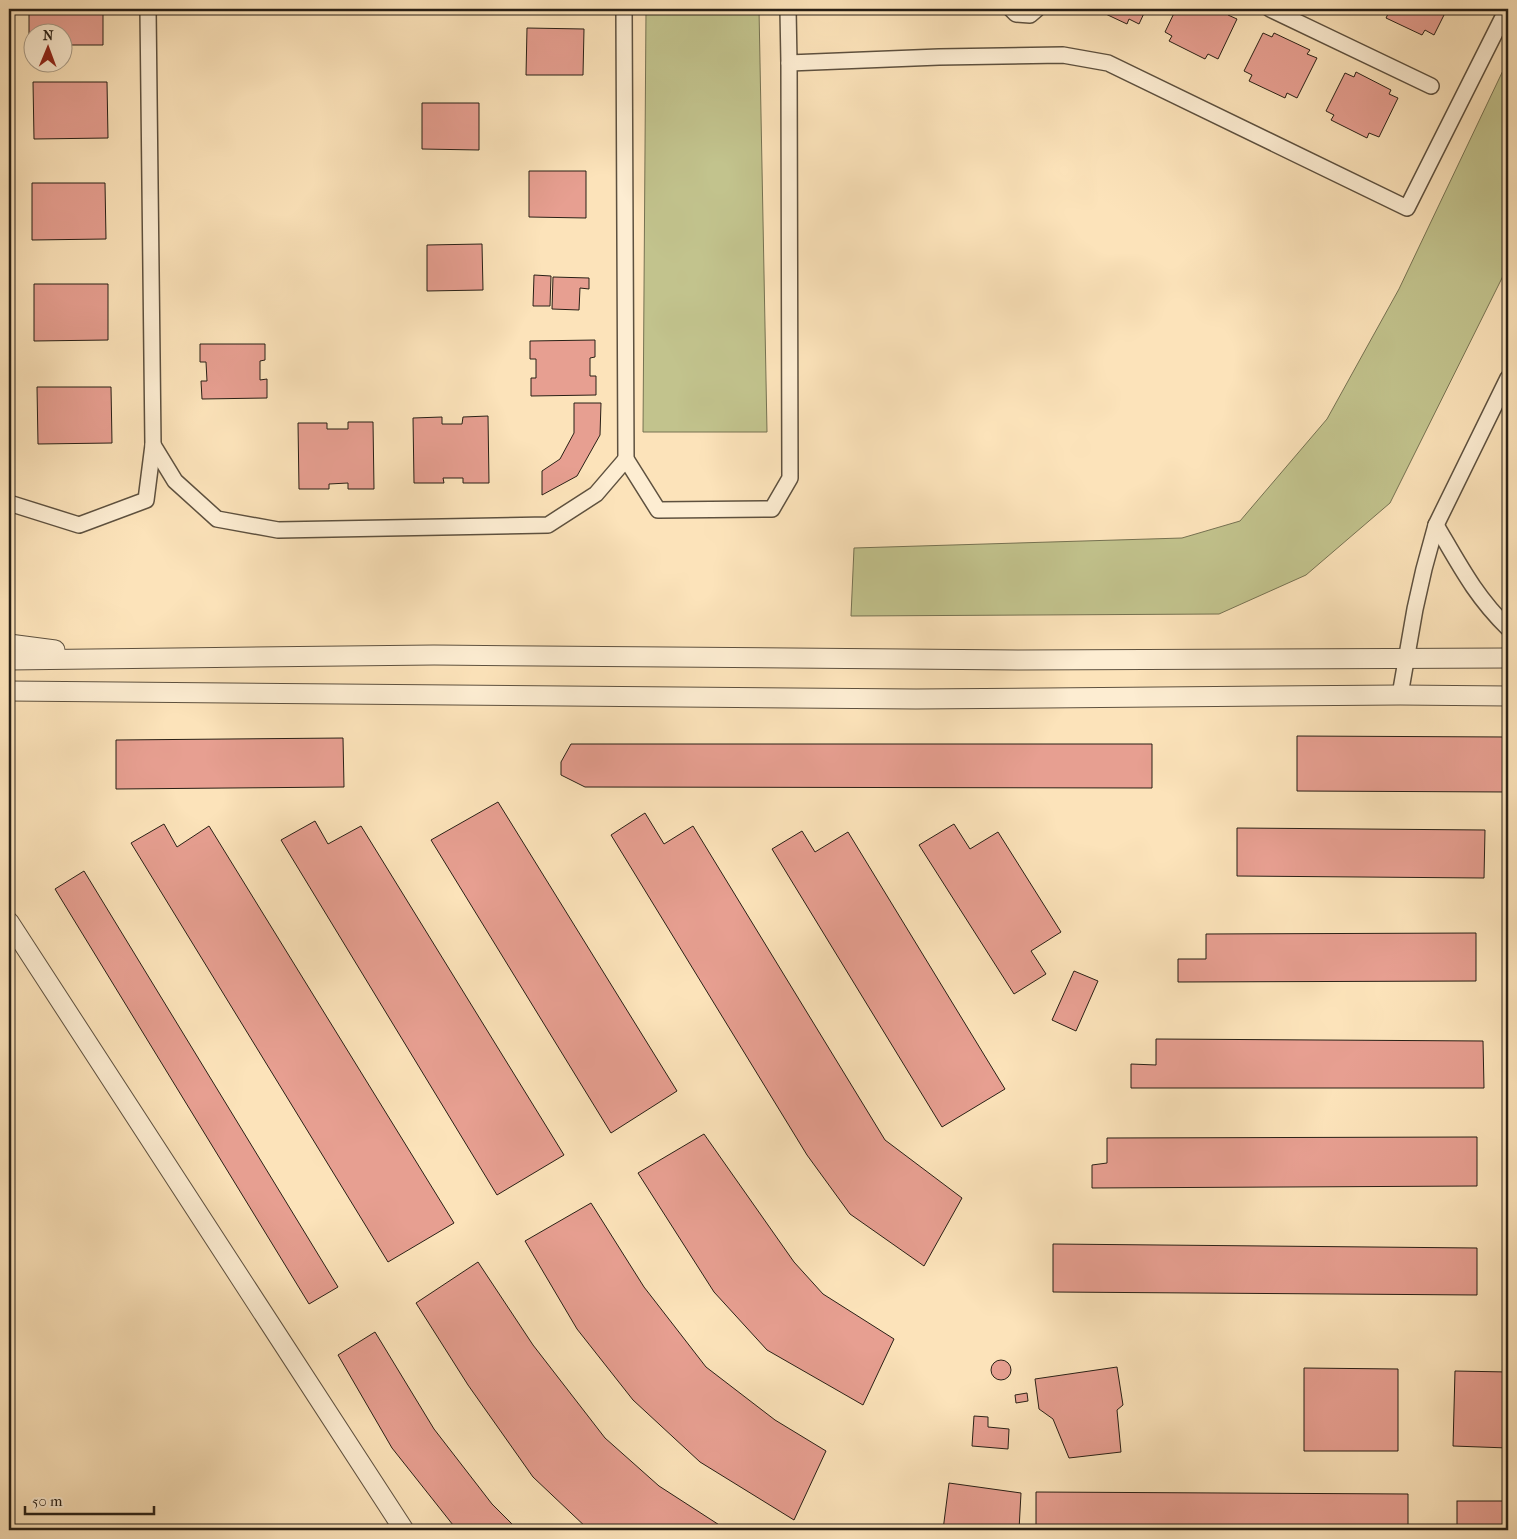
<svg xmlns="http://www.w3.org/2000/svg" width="1517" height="1539" font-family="'IM FELL French Canon',serif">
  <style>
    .green { fill: #c2c38d; stroke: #767252 }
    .building { fill: #e79f91; stroke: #292016 }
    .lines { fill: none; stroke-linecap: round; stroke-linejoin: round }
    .minor-casing { stroke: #5e513f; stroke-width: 18 }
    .tertiary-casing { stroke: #5e513f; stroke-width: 21 }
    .minor { stroke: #fdedd2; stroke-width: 15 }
    .tertiary { stroke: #fdedd2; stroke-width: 19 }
  </style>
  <rect width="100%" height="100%" fill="#fce3ba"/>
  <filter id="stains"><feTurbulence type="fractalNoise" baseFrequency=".004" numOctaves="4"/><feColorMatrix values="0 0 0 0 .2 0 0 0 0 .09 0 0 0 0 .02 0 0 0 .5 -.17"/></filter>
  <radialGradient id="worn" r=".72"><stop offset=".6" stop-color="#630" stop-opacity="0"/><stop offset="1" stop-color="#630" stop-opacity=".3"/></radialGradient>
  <!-- green -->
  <g class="green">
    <polygon points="646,9 759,9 767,432 643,432"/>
    <polygon points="1508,60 1508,266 1390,503 1306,575 1219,614 851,616 854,548 1182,538 1240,521 1327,419 1399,289"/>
  </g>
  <!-- building -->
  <g class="building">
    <polygon points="29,9 103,9 103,45 62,45 62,32 32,32 32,45 29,45"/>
    <polygon points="829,9 883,9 884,11 829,13"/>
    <polygon points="1095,9 1146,9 1139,24 1129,19 1127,24"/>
    <polygon points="1176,9 1226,9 1230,11 1228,15 1237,19 1218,59 1208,54 1205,59 1169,41 1172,36 1165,32"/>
    <polygon points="1382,9 1447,9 1434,35 1425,30 1422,35 1386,18 1389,12"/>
    <polygon points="527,28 584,29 583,75 526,75"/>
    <polygon points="1263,33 1272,37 1274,33 1310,50 1307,54 1317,58 1297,98 1287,93 1285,98 1249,81 1252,75 1244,71"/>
    <polygon points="1356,72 1391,90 1389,94 1398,98 1379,137 1369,133 1367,138 1331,120 1334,115 1326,111 1345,73 1354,77"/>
    <polygon points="33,82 107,82 108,138 34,139"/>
    <polygon points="422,103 479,103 479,150 422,149"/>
    <polygon points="529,171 586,171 586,218 529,217"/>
    <polygon points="32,183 105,183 106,239 32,240"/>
    <polygon points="482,244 483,290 427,291 427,245"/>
    <polygon points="534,275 551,276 550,306 533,306"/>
    <polygon points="553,277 589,278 589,289 580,288 579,310 552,309"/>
    <polygon points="34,284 108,284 108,340 34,341"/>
    <polygon points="595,340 595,357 590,358 590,376 596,376 596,395 531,396 531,378 536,378 536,359 530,359 530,341"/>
    <polygon points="200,344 265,344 265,360 260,361 260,380 267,379 267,398 202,399 201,381 207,381 206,362 200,362"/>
    <polygon points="37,387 111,387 112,443 38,444"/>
    <polygon points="574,403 601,403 600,435 577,476 542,495 542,471 560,459 574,433"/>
    <polygon points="488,416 489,483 463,483 463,478 443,478 444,483 414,483 413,418 442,417 442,424 462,424 463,417"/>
    <polygon points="348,422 373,422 374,489 348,489 348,483 329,484 329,489 299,489 298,423 327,423 327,429 348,429"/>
    <polygon points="1297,736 1508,737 1508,792 1297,791"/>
    <polygon points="343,738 344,787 116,789 116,740"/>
    <polygon points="571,744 1152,744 1152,788 585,787 561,775 561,762"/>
    <polygon points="498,802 677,1091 611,1133 431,840"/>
    <polygon points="645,813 664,844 693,826 885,1140 962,1198 924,1266 850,1214 807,1155 611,835"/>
    <polygon points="315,821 328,844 361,826 564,1155 497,1195 281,840"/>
    <polygon points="164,824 177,847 209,826 454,1223 388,1262 131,843"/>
    <polygon points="954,824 970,849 998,832 1061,932 1031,951 1046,974 1014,994 919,845"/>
    <polygon points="1237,828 1485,830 1484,878 1237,876"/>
    <polygon points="802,831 815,852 848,832 1005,1089 942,1127 772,849"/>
    <polygon points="84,871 338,1287 309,1304 55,889"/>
    <polygon points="1476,933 1476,981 1178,982 1178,959 1206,959 1206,934"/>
    <polygon points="1074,971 1098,981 1076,1031 1052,1020"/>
    <polygon points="1156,1039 1483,1041 1484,1088 1131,1088 1131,1064 1156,1065"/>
    <polygon points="704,1134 794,1262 823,1294 894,1339 863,1405 767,1350 714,1292 638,1173"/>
    <polygon points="1477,1137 1477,1186 1092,1188 1092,1165 1107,1163 1107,1138"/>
    <polygon points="591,1203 644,1287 706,1367 775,1420 826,1451 794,1520 700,1462 633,1400 577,1329 525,1241"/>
    <polygon points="1053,1244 1477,1248 1477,1295 1053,1292"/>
    <polygon points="478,1262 533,1345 605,1438 659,1486 727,1530 589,1530 533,1477 468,1385 416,1303"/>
    <polygon points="375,1332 434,1429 492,1504 518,1530 457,1530 392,1448 338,1355"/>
    <circle cx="1001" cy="1370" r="10"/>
    <polygon points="1117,1367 1123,1405 1117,1410 1121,1452 1069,1458 1053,1419 1039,1409 1035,1379"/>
    <polygon points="1304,1368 1398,1369 1398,1451 1304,1451"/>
    <polygon points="1455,1371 1508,1372 1508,1448 1453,1446"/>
    <polygon points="1027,1393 1028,1401 1016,1403 1015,1395"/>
    <polygon points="974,1416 988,1417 988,1427 1009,1429 1008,1449 972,1446"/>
    <polygon points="949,1483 1021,1493 1019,1530 943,1530"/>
    <polygon points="1036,1492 1408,1494 1408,1530 1036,1530"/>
    <rect x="1457" y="1501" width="51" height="29"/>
  </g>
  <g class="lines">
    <defs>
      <g id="minor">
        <polyline points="624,9 626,459 658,510 772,509 790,478 789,63"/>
        <polyline points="788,9 789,63 939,57 1063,55 1108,63 1407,208 1507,9"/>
        <polyline points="1011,9 1016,14 1030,15 1037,9"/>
        <polyline points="1270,9 1431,86"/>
        <polyline points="153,445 175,481 217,519 278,530 548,525 596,494 626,459"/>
        <polyline points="9,503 79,525 146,500 153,445 148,9"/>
        <path d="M1436 525C1459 564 1475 596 1508 628"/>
        <polyline points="1400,695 1415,609 1424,569 1436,525 1508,378"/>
      </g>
      <g id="tertiary">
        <polyline points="9,644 55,650"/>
        <polyline points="9,660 434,655 1018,660 1508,658"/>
        <polyline points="9,691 916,699 1400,695 1508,696"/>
        <polyline points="9,922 404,1530"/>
      </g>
    </defs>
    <!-- minor casing -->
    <use href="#minor" class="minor-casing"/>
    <!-- tertiary casing -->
    <use href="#tertiary" class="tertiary-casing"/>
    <!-- minor -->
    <use href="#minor" class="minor"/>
    <!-- tertiary -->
    <use href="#tertiary" class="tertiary"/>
  </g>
  <!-- margin -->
  <rect width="1517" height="1539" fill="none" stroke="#fce3ba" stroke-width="30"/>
  <rect x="10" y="10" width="1497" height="1519" fill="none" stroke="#292016" stroke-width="2.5"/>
  <rect x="15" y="15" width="1487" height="1509" fill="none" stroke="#292016"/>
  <!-- north arrow -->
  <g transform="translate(48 48) rotate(1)"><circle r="24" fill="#fdedd2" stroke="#a89b87"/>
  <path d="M0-4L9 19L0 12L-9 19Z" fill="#8f2418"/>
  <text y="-8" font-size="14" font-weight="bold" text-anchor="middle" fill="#292016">N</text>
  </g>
  <!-- scale -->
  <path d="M25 1506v8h129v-8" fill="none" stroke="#292016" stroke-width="2.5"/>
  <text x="32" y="1506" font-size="15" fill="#292016" stroke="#fdedd2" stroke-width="4" paint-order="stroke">50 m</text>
  <rect width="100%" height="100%" filter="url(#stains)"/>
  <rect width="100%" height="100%" fill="url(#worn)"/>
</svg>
